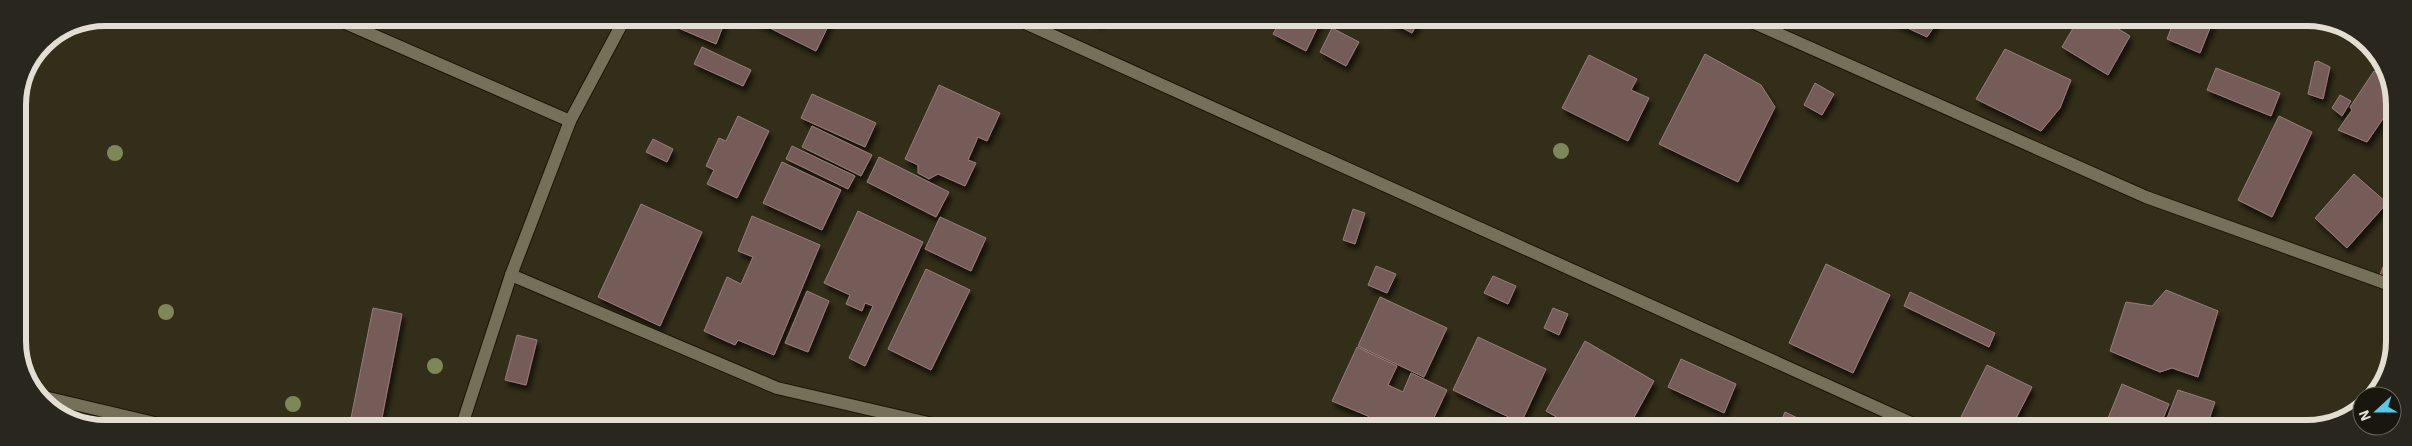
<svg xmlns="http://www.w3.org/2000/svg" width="2412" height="446" font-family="'IBM Plex Sans',sans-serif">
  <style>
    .building { fill: #765b59; stroke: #987c7a; filter: url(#shadow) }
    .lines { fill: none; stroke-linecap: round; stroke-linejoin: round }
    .minor-casing { stroke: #1a1603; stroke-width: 14 }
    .minor { stroke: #757059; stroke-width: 12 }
    .tree { fill: #7e8757 }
    .rim { fill: none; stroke: #e2dfd2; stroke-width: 6 }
  </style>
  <defs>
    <filter id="shadow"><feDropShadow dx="3" dy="5.5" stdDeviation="2.5" flood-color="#0009"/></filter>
  </defs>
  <rect width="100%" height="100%" fill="#322e19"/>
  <!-- building -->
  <g class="building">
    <polygon points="680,18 717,18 725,21 716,44 676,27"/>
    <polygon points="750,18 832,18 816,51"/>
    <polygon points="1087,18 1103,18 1100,24"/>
    <polygon points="1278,18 1322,18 1306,51 1273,34 1281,19"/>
    <polygon points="1383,18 1420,18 1412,33"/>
    <polygon points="1886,18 1940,18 1927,37"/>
    <polygon points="2079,18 2101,18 2130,36 2108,75 2062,47"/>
    <polygon points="2175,18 2214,18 2200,53 2167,39"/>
    <polygon points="1332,28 1359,42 1346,66 1320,52"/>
    <polygon points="702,47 751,70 743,86 694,64"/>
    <polygon points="2005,49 2071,80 2060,108 2041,131 1976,99"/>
    <polygon points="1705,54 1761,85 1775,107 1738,182 1659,144"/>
    <polygon points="1589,55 1637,79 1631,90 1649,98 1628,141 1562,108"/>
    <polygon points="2318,61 2330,67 2323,99 2308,94 2315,62"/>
    <polygon points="2381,65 2393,88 2393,104 2367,142 2338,130 2352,110 2350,107 2374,71 2376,72"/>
    <polygon points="2216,68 2280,93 2271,116 2207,90"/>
    <polygon points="1815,83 1834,94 1822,115 1804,105"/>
    <polygon points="939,85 1000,113 987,141 978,137 968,160 976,163 965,186 938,174 929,179 918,173 918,165 905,159"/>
    <polygon points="812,94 876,123 865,147 801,118"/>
    <polygon points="2340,95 2351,101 2342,116 2332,108"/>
    <polygon points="738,116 769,131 737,198 707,184 714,170 706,166 719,138 726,141"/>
    <polygon points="2279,116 2312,132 2272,217 2238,200"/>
    <polygon points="2390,123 2393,125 2393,138 2385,133"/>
    <polygon points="812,126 872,155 861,176 802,147"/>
    <polygon points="653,139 673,149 667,162 646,152"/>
    <polygon points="792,146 855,176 848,189 786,159"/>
    <polygon points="879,157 949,192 936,217 867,182"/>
    <polygon points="782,162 841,190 822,230 763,203"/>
    <polygon points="2354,174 2387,203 2347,248 2315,218"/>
    <polygon points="641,204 702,232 660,326 598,297"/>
    <polygon points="1353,209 1365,213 1355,244 1343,240"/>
    <polygon points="858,211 923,242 865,366 849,358 873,306 865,303 862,311 846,304 850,295 824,283"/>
    <polygon points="752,216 820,245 774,355 738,340 735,345 704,331 727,277 741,284 753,257 738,251"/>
    <polygon points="940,217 986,238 971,271 925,249"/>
    <polygon points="2393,241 2393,287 2378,280"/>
    <polygon points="1826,264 1890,295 1853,373 1789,343"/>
    <polygon points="1376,266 1396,274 1387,293 1368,285"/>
    <polygon points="926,269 970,290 931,370 888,349"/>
    <polygon points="1493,276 1516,286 1508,304 1484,293"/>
    <polygon points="2166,290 2218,311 2198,377 2172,368 2160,372 2110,351 2126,302 2152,306"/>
    <polygon points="807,291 829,301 808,352 785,343"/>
    <polygon points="1910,292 1995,333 1989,347 1904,306"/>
    <polygon points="1380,297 1447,328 1424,377 1358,346"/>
    <polygon points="373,308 402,314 380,428 349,428"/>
    <polygon points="1553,308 1568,314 1559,335 1544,328"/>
    <polygon points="517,335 537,340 526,385 505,380"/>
    <polygon points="1478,337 1546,369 1521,423 1453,390"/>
    <polygon points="1585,341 1654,381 1628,428 1576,428 1546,411"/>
    <polygon points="1357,347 1397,366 1388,385 1403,392 1411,373 1447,390 1429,428 1375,428 1368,416 1332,401"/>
    <polygon points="1681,359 1736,384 1724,413 1668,387"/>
    <polygon points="1987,365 2032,387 2011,428 1984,428 1961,417"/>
    <polygon points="2122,384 2169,404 2159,428 2104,428"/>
    <polygon points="2178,390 2215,402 2206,428 2170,428 2164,426"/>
    <polygon points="1785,412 1808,423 1806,428 1778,428"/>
  </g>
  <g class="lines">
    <defs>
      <g id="minor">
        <polyline points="334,18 570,121"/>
        <polyline points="1014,18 1922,428"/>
        <polyline points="1743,18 2146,197 2393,286"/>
        <polyline points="511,275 777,388 950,428"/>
        <polyline points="40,396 176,428"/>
        <polyline points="461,428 511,275 570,121 625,18"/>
      </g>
    </defs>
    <!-- minor casing -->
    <use href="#minor" class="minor-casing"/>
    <!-- minor -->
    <use href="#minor" class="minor"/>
  </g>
  <!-- trees -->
  <g class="tree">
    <circle cx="1561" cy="151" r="8"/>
    <circle cx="115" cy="153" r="8"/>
    <circle cx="166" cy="312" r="8"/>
    <circle cx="435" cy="366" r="8"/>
    <circle cx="293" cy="404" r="8"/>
  </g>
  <!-- crop -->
  <path d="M0 0H2412V446H0ZM105 26H2307A79 79 0 0 1 2386 105V341A79 79 0 0 1 2307 420H105A79 79 0 0 1 26 341V105A79 79 0 0 1 105 26Z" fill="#28261d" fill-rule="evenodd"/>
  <path class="rim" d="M105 26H2307A79 79 0 0 1 2386 105V341A79 79 0 0 1 2307 420H105A79 79 0 0 1 26 341V105A79 79 0 0 1 105 26Z"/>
  <!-- north arrow -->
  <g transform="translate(2377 411) rotate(249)"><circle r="24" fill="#18160d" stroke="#69665c"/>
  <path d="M0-4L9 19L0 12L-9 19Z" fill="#59c8e5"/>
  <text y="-8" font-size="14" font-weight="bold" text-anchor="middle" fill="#e2dfd2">N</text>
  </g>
</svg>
